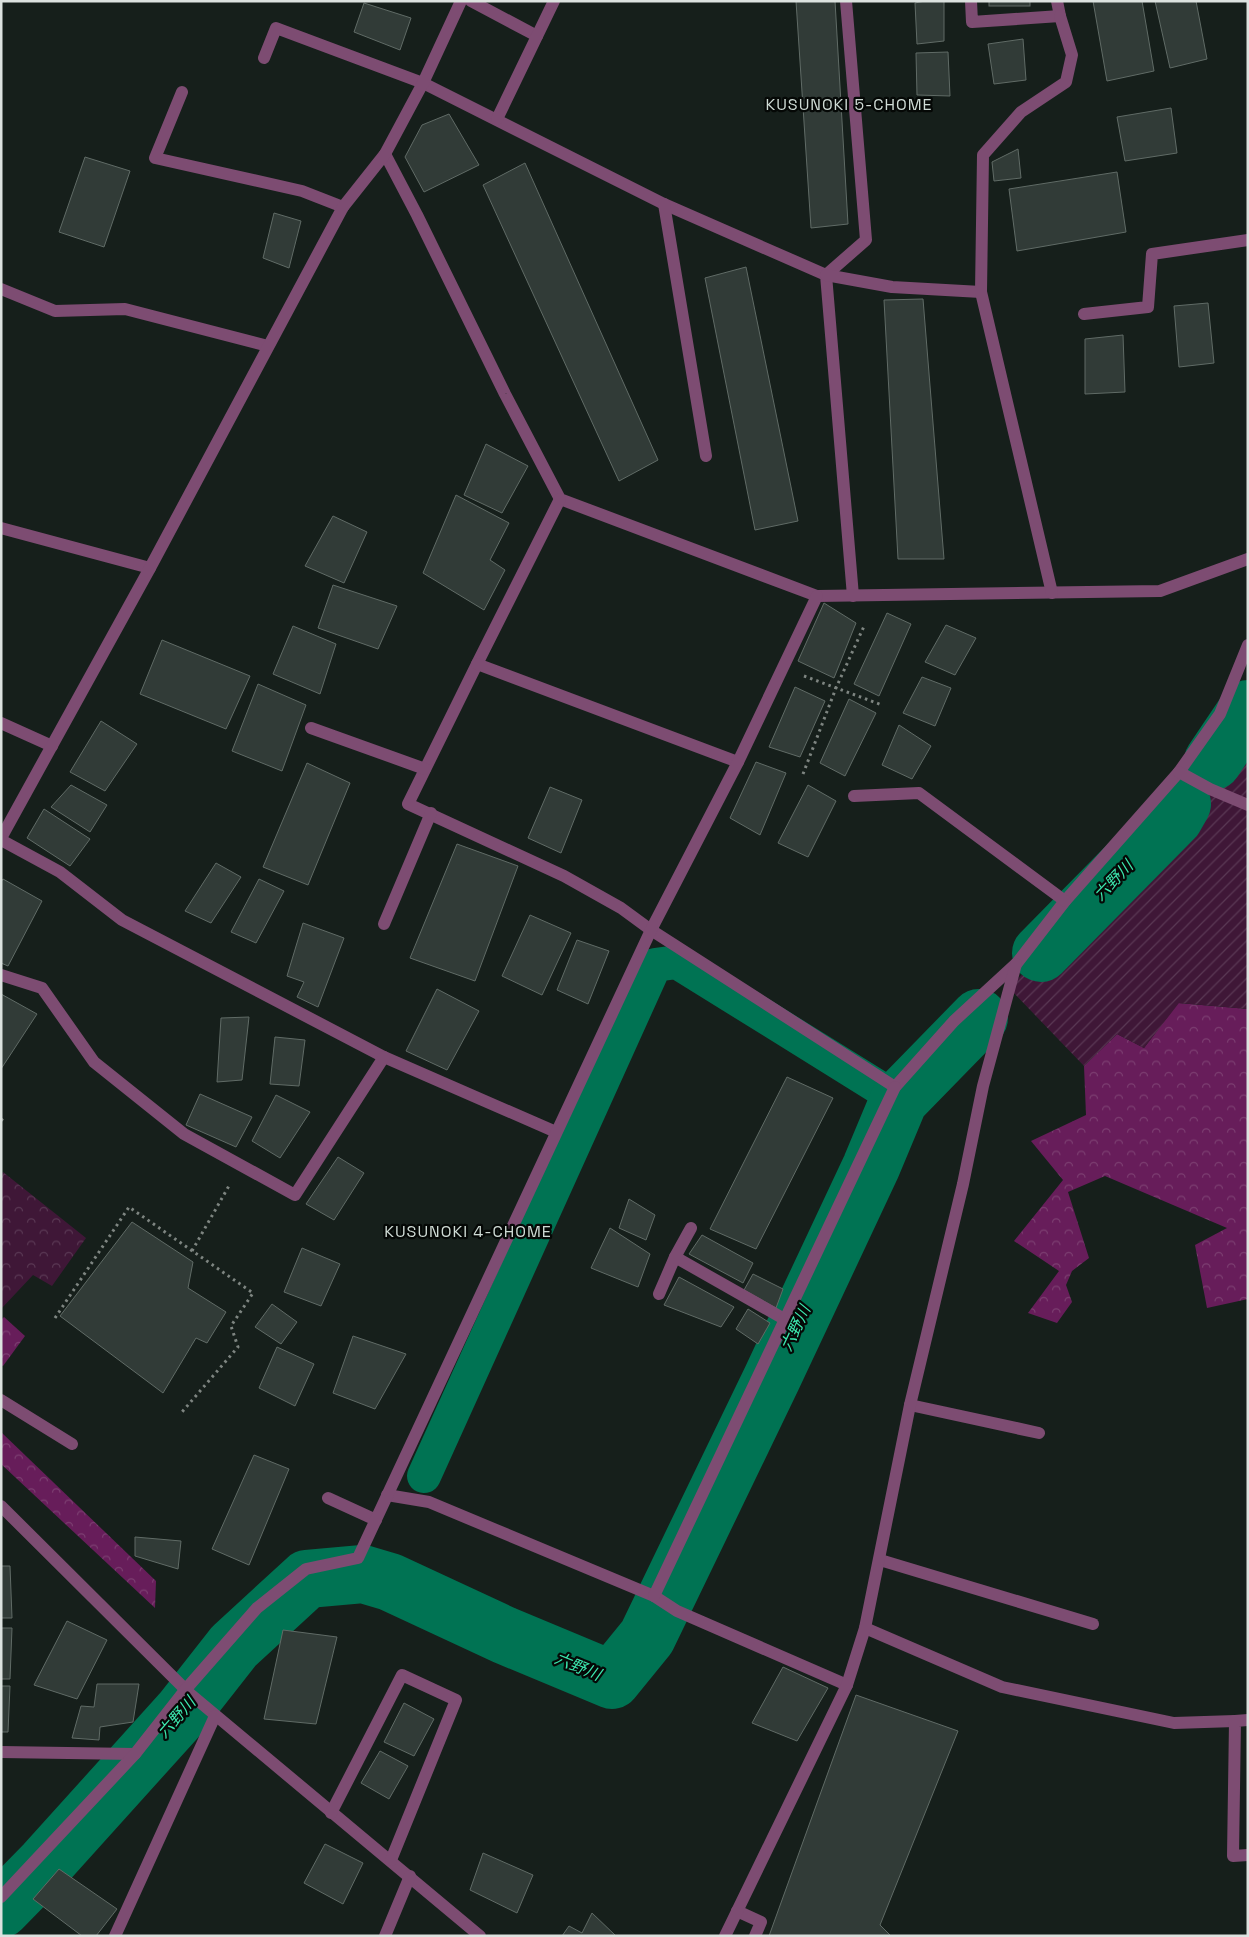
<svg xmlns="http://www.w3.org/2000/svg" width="1249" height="1937" font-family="'Space Grotesk','Noto Sans JP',sans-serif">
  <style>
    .forest { fill: url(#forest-crowns) }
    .park { fill: url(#park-crowns) }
    .garden { fill: url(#garden-furrows) }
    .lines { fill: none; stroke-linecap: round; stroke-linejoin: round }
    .canal { stroke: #007353; stroke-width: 34 }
    .river { stroke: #007353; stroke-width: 58 }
    .building { fill: #313b37; stroke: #606b66 }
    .path { stroke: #7e8581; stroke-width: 3; stroke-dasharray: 2.5 4; stroke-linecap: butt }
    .minor { stroke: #7d4c72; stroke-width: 12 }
    .labels { text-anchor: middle; stroke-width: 4.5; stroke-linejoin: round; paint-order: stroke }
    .neighbourhood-label { font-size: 16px; letter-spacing: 1px; fill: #cfdbd5; stroke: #050806 }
    .water-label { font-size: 16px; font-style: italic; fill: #3ce7ae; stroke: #050806 }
  </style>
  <defs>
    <pattern id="forest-crowns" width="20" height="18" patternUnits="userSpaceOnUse" patternTransform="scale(1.25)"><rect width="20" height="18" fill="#671d5a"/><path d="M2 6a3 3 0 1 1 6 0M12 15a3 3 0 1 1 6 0" fill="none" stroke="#7c3e71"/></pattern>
    <pattern id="park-crowns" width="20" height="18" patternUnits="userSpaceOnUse" patternTransform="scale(1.25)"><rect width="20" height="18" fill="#3f1737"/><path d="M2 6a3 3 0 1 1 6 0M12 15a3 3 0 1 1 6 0" fill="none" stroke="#5a3854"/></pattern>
    <pattern id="garden-furrows" width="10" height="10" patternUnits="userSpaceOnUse" patternTransform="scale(1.25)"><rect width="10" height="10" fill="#3f1737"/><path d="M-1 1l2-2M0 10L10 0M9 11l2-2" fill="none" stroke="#5a3854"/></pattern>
  </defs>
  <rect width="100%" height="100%" fill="#161f1b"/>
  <!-- forest -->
  <g class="forest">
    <polygon points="1178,1003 1248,1009 1248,1299 1207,1308 1195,1245 1227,1228 1105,1176 1068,1192 1089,1258 1072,1271 1066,1285 1072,1302 1057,1323 1028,1313 1059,1271 1014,1241 1063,1180 1031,1141 1086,1115 1084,1066 1117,1034 1144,1048"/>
    <polygon points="4,1317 25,1336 3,1366 1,1365 1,1320"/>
    <polygon points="1,1432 156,1581 155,1608 1,1464"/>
  </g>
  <!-- park -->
  <polygon class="park" points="3,1172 86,1238 52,1286 33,1275 1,1309 1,1176"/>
  <!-- garden -->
  <polygon class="garden" points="1248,708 1248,1009 1179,1003 1144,1048 1117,1034 1084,1066 1009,988 1143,849 1210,789"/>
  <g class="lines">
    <!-- canal -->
    <polyline class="canal" points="424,1476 655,965 677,962 899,1100"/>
    <!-- river -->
    <g class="river">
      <polyline points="1213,761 1248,709"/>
      <polyline points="1041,953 1174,818 1182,804"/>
      <polyline points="1,1909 45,1864 183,1711 234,1646 307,1579 363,1574 390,1582 504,1635 612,1680 647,1637 772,1378 871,1167 899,1100 979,1018"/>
    </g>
  </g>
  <!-- building -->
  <g class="building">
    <polygon points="796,1 835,1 848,224 811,228"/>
    <polygon points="925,1 944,1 944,41 917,44 915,3"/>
    <rect x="989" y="1" width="41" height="5"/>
    <polygon points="1093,1 1142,1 1154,71 1107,81"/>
    <polygon points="1155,1 1196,1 1207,59 1170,68"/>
    <polygon points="364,3 411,18 400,50 354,32"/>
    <polygon points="1023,39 1026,80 994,84 988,44"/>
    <polygon points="948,52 950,96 917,95 916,53"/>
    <polygon points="1171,108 1177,153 1125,161 1117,117"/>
    <polygon points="449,114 479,165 424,192 405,157 422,125"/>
    <polygon points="1018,149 1021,178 994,181 992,162"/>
    <polygon points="85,157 130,171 104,247 59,232"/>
    <polygon points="525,163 658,460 619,481 483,185"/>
    <polygon points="1117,172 1126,232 1017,251 1009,189"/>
    <polygon points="274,213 301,221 289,268 263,258"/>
    <polygon points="746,267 798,521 755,530 705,278"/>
    <polygon points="923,299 944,559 898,559 884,300"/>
    <polygon points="1208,303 1214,363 1179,367 1174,306"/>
    <polygon points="1123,335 1125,392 1085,394 1085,339"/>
    <polygon points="486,444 528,466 502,513 464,495"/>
    <polygon points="456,495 509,523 490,560 505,570 484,610 423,573"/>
    <polygon points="333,516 367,532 344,583 305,566"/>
    <polygon points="333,585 397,606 378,649 318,628"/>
    <polygon points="824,603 856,623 834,678 798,661"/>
    <polygon points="887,613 911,624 879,696 854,684"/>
    <polygon points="946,625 976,638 955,675 925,662"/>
    <polygon points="293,626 336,644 320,694 273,674"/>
    <polygon points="162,640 250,676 226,729 140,694"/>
    <polygon points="922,677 951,688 935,726 903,713"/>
    <polygon points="258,684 306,705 282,771 232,751"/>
    <polygon points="795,687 825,701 800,757 769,747"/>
    <polygon points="849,699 876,713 845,776 820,763"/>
    <polygon points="101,721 137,744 105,791 70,772"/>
    <polygon points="899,725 931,746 912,779 882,765"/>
    <polygon points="756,762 786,773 760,835 730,818"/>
    <polygon points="307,763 350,783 308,885 263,867"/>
    <polygon points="71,785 107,805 90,832 51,807"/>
    <polygon points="808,785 836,801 808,857 778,843"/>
    <polygon points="550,787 582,800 561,853 528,838"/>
    <polygon points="44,809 90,839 70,866 27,838"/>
    <polygon points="457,844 518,866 475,981 410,958"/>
    <polygon points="216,863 241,877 211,923 185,911"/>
    <polygon points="3,879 42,901 8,966 1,963 1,882"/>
    <polygon points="259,879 284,891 256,943 231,932"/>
    <polygon points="530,915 571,933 542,995 502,976"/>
    <polygon points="303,923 344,938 318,1007 297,997 304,982 287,976"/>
    <polygon points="577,940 609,951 588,1004 557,990"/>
    <polygon points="437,989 479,1011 447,1070 406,1051"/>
    <polygon points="1,994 37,1014 1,1069"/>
    <polygon points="249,1017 242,1080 217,1082 221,1018"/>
    <polygon points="275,1037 305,1040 299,1086 270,1084"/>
    <polygon points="787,1077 833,1098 756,1249 710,1229"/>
    <polygon points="200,1094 252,1117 236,1147 186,1125"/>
    <polygon points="276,1095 310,1112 280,1158 252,1141"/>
    <polygon points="338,1157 364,1173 334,1220 306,1204"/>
    <polygon points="629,1199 655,1215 646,1240 619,1228"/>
    <polygon points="132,1222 193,1262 188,1288 226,1312 207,1343 196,1338 163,1393 60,1316"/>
    <polygon points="610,1228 650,1254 638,1287 591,1268"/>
    <polygon points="702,1235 753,1263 743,1283 689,1254"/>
    <polygon points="302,1248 340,1264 321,1306 284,1292"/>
    <polygon points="753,1274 783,1289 776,1308 744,1290"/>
    <polygon points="679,1277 734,1307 721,1327 664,1305"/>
    <polygon points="272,1304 297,1322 281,1344 255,1327"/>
    <polygon points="748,1309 770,1323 758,1344 736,1329"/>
    <polygon points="353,1336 406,1354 375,1409 333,1393"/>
    <polygon points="277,1347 314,1364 295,1406 259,1388"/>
    <polygon points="254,1455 289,1469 249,1565 212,1549"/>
    <polygon points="135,1537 181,1541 178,1569 135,1556"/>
    <polygon points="1,1566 10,1566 12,1618 1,1618"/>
    <polygon points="67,1621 107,1640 77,1699 34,1685"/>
    <polygon points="1,1628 12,1628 10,1679 1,1679"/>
    <polygon points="283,1630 337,1637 316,1724 264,1719"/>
    <polygon points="783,1667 828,1688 797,1741 752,1723"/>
    <polygon points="97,1684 139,1684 133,1722 100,1727 99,1740 72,1738 81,1706 94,1707"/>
    <polygon points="1,1686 10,1686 8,1732 1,1732"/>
    <polygon points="856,1695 958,1731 880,1925 891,1936 769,1936"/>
    <polygon points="404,1703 434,1719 414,1756 384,1742"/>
    <polygon points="380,1751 408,1766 389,1799 361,1783"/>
    <polygon points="325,1844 363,1863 343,1904 304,1883"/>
    <polygon points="483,1853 533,1875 517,1913 470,1890"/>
    <polygon points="59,1869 117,1909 96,1936 82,1936 33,1899"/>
    <polygon points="592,1913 616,1936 562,1936 569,1926 582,1933"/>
  </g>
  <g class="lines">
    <!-- path -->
    <g class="path">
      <polyline points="804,676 882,705"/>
      <polyline points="803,774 836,688 865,624"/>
      <polyline points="1,1119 6,1123"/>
      <polyline points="192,1251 230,1184"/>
      <polyline points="55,1318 129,1207 253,1293 231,1326 238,1347 182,1412"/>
    </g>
    <!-- minor -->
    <g class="minor">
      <polyline points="471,1 537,36"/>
      <polyline points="971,1 972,22 1060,16 1057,1"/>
      <polyline points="264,58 276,28 423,83 664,204 826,275 853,596"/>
      <polyline points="182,92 155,158 302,191 343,207"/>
      <polyline points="497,119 554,1"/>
      <polyline points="385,154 417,215 505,394 560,499 817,596 1160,591 1248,559"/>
      <polyline points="664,204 706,456"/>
      <polyline points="826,275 866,240 846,1"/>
      <polyline points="826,275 892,287 981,292"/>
      <polyline points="1,289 55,311 125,309 268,346"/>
      <polyline points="1084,314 1148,307 1152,254 1248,240"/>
      <polyline points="560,499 477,664 408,804 564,876 621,908 651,930 895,1087 954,1021 1017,963 1065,901 1179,772 1220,714 1248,645"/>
      <polyline points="1,528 150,568"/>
      <polyline points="1052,593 981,292 983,155 1021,112 1066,82 1072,55 1060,16"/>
      <polyline points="477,664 738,762"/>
      <polyline points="1,723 52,746"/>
      <polyline points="311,728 425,769"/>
      <polyline points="1179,772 1210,789 1248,805"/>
      <polyline points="854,796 919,793 1065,901"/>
      <polyline points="1,838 150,568 343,207 385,154 423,83 461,1"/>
      <polyline points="1,840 60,872 122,920 384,1057 556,1132"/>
      <polyline points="384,924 431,813"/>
      <polyline points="1,975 42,988 94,1062 184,1134 295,1195 384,1057"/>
      <polyline points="675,1257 786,1320"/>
      <polyline points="659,1294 675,1257 691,1228"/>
      <polyline points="1,1400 72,1444"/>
      <polyline points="910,1405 1039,1433"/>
      <polyline points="387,1495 429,1502 654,1596 677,1611 847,1685"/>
      <polyline points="328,1498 376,1520"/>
      <polyline points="1,1506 189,1693 480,1936"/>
      <polyline points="880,1560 1093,1624"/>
      <polyline points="654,1596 895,1087"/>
      <polyline points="865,1628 1002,1687 1174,1723 1235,1721"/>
      <polyline points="1248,1720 1235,1721 1233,1856 1248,1855"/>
      <polyline points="1,1752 135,1754"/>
      <polyline points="331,1813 402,1675 456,1700 391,1860"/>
      <polyline points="1,1897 135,1754 186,1689 257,1608 306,1569 358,1558 651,930 738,762 817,596"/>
      <polyline points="737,1911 761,1922 755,1936"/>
      <polyline points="115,1936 215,1716"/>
      <polyline points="385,1936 410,1876"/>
      <polyline points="725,1936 847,1685 865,1628 910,1405 963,1184 983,1086 1016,964"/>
    </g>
  </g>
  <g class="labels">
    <!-- neighbourhood labels -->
    <g class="neighbourhood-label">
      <text x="849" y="110">KUSUNOKI 5-CHOME</text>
      <text x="468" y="1237">KUSUNOKI 4-CHOME</text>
    </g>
    <!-- water labels -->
    <g class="water-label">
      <text transform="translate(1113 880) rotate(-46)" y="6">六野川</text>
      <text transform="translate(795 1328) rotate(-65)" y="6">六野川</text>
      <text transform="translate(578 1666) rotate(22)" y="6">六野川</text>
      <text transform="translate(176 1717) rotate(-49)" y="6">六野川</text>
    </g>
  </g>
  <!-- border -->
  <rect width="1249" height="1937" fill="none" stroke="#dce2df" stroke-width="5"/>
</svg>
